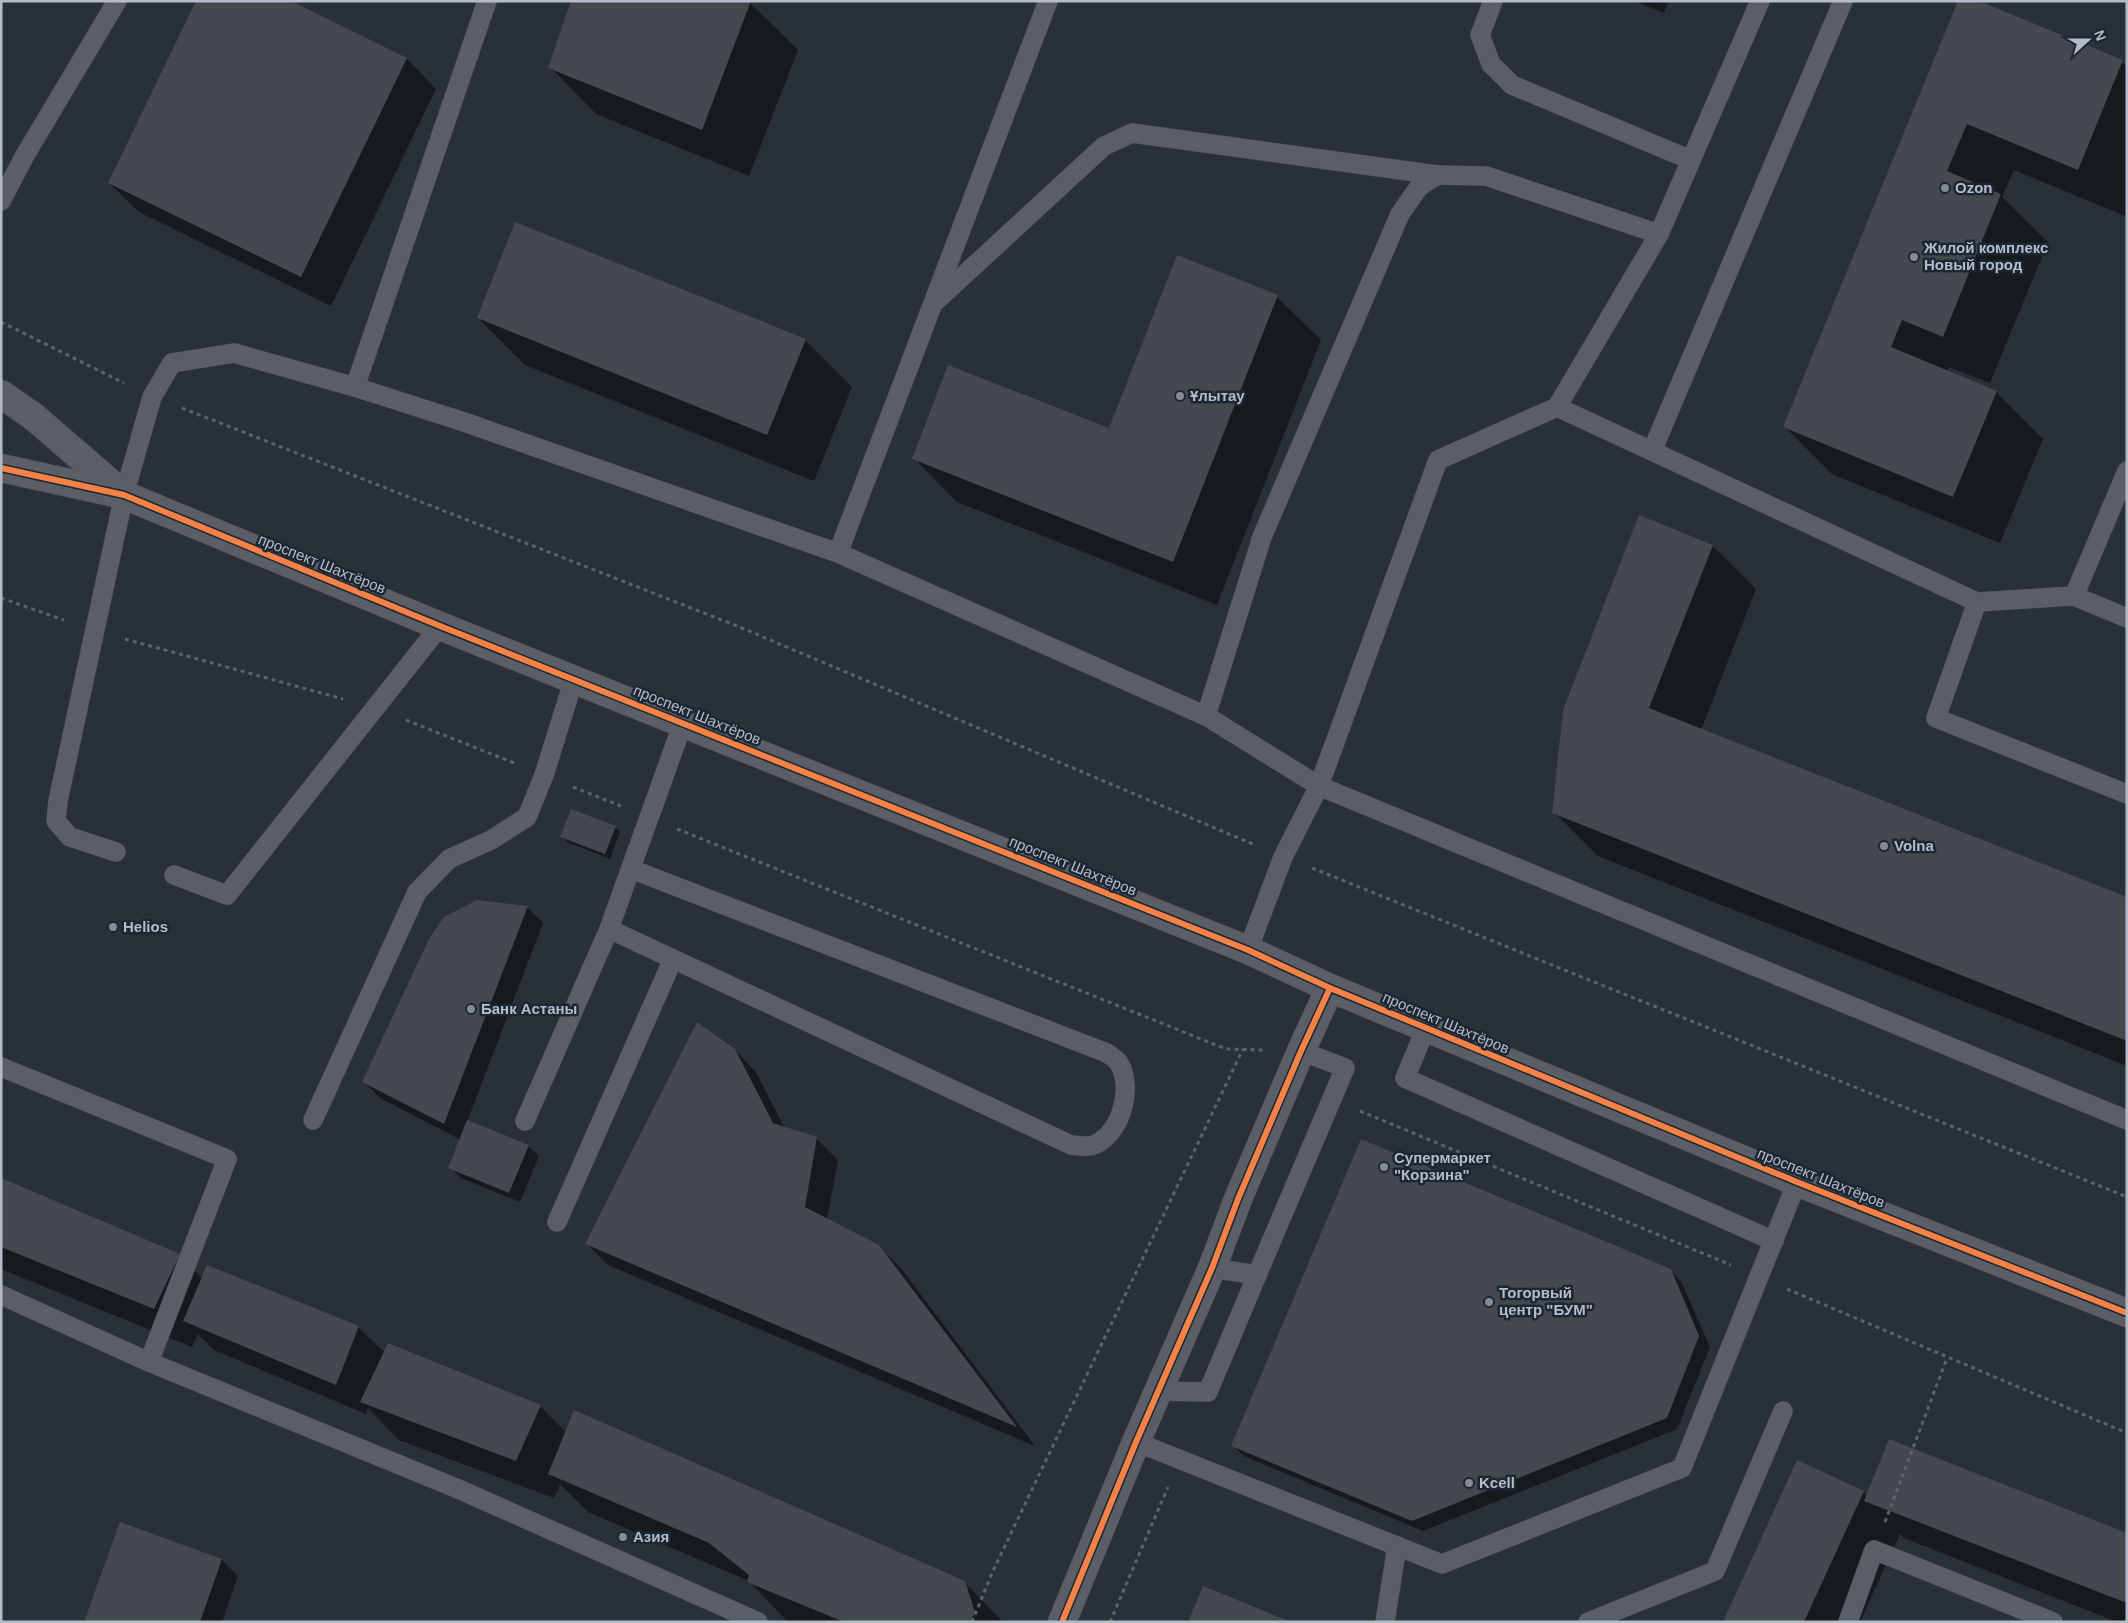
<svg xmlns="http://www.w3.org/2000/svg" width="2128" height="1623" font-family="Arial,sans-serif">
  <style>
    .shadow { fill: #0007 }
    .building { fill: #444950 }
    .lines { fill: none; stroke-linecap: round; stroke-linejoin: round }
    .service-casing { stroke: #484c53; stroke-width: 20 }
    .tertiary-casing { stroke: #484c53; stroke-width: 29 }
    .path { stroke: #5d636a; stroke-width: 3; stroke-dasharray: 4 4; stroke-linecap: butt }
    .service { stroke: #5a5e66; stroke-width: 19 }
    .tertiary { stroke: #5a5e66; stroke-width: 28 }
    .cycleway-casing { stroke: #1d2633; stroke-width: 9 }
    .cycleway { stroke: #f48246; stroke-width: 6 }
    .poi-dot { fill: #848b96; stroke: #1d2633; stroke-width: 2 }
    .labels { text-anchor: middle; stroke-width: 5; stroke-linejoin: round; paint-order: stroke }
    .poi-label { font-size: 15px; font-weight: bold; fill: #b4bcc9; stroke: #1d2633; text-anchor: start }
    .street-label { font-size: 15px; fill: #b4bcc9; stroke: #1d2633 }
  </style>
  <rect width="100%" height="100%" fill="#2a3038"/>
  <!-- shadow -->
  <g class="shadow">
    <polygon points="288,1 407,59 436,89 331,306 139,212 109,183"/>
    <polygon points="748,1 798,50 749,176 596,114 550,67"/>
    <polygon points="1634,1 1669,1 1664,13"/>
    <polygon points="1960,1 2122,62 2127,66 2127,211 2125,216 2014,170 2002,197 2048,242 1990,383 1949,367 1947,372 1996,392 2043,439 2000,543 1832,474 1785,427"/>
    <polygon points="1277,297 1321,340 1217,605 957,502 914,458 1110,430"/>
    <polygon points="478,318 805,340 852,387 814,481 525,365"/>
    <polygon points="1713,546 1756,589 1701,730 2127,899 2127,1066 1598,856 1554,812"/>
    <polygon points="615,827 620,832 610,859 567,842 562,837"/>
    <polygon points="527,907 543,923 467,1122 528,1146 539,1156 520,1202 461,1178 450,1167 461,1140 380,1098 364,1082"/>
    <polygon points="735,1050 756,1072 785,1129 816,1138 838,1160 827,1219 878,1246 900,1267 1035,1446 608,1265 587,1244"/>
    <polygon points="1,1179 179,1255 203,1279 208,1266 359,1328 385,1353 540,1406 566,1432 964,1582 1003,1622 791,1622 786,1620 749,1581 588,1512 560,1484 554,1498 399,1440 368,1408 366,1414 214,1350 198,1334 192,1347 1,1269"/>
    <polygon points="1670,1270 1681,1281 1710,1347 1677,1429 1423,1531 1244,1456 1233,1446"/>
    <polygon points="1798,1462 1864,1492 1868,1496 2127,1534 2127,1622 2117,1622 1904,1538 1900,1534 1860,1622 1724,1622"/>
    <polygon points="120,1524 222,1560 238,1576 222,1622 85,1622"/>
  </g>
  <!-- building -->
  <g class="building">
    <polygon points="196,1 291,1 407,58 301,277 108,183"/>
    <polygon points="571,1 751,1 702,130 548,68"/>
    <polygon points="1958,1 1979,1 2123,60 2078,170 1967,124 1947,171 2001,194 1943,337 1902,320 1891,347 1997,391 1953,497 1783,427"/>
    <polygon points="515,222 806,339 767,435 477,318"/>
    <polygon points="1177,255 1278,295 1173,562 912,459 948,365 1109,428"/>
    <polygon points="1639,515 1713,545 1649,708 2127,897 2127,1041 1552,813 1563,710"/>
    <polygon points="571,809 616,826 605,854 560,837"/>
    <polygon points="477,900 528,906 444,1124 362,1082 430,937 444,917"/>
    <polygon points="697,1022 735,1049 773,1123 817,1137 805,1207 879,1245 1017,1427 585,1244"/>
    <polygon points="467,1120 529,1145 509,1193 448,1168"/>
    <polygon points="1361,1139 1671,1269 1699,1336 1667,1418 1412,1521 1231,1446"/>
    <polygon points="1,1178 180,1254 154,1309 1,1247"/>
    <polygon points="207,1265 359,1326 336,1385 183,1321"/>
    <polygon points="388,1343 541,1405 516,1461 360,1402"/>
    <polygon points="574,1410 965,1581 975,1612 970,1622 844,1622 747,1582 749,1575 709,1543 548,1474"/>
    <polygon points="1889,1439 2127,1533 2127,1603 1864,1501"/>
    <polygon points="1797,1460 1864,1491 1804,1622 1723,1622"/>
    <polygon points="120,1522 222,1559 200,1622 84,1622"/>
    <polygon points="1203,1586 1291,1622 1188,1622"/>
  </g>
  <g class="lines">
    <defs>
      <g id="service">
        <polyline points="1493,1 1480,35 1491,64 1512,85 1691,160"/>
        <polyline points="1,201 24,157 117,1"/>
        <polyline points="937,300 1104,146 1132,133 1437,175"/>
        <polyline points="355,387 487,1"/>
        <polyline points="1557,407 1977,602 2074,596 2127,618"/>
        <polyline points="1652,451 1843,1"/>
        <polyline points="838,553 1048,1"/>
        <polyline points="2074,596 2127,471"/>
        <polyline points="1977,602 1936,718 2127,794"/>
        <polyline points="1206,716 1262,537 1400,214 1419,187 1437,175 1486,176 1659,234"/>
        <polyline points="116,852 70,837 56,821 58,801 124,495 152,397 172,363 234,353 355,387 464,422 838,553 1206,716 1319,786 2127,1120"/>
        <polyline points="174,875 227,895 440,626"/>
        <path d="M609 929 1071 1145C1079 1146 1090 1148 1098 1143 1122 1129 1133 1088 1119 1063 1116 1059 1111 1056 1107 1053L631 869"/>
        <polyline points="1248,950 1283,857 1319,786 1438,460 1557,407 1659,234 1760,1"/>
        <polyline points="1426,1028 1405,1078 1774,1241"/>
        <polyline points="1,1067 227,1159 149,1362"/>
        <polyline points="313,1120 417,892 449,859 491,840 527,817 544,775 574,679"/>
        <polyline points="525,1121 609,929 683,723"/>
        <polyline points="557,1222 673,959"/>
        <polyline points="1212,1268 1257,1275 1345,1068 1301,1051"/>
        <polyline points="1,1295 149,1362 456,1488 758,1622"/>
        <polyline points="1158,1391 1208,1392 1257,1275"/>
        <polyline points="1136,1442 1442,1564 1682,1468 1797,1182"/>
        <polyline points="1385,1622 1397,1546"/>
        <polyline points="1588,1622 1715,1571 1783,1411"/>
        <polyline points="1848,1622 1874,1550 2053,1622"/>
      </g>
      <g id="tertiary">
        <polyline points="1,394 34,417 122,493"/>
        <polyline points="1,468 124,495 440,626 1248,950 1330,988 1797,1182 2127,1313"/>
        <polyline points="1062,1622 1136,1442 1212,1268 1238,1199 1301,1051 1330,988"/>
      </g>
    </defs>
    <!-- service casing -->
    <use href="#service" class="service-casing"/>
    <!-- tertiary casing -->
    <use href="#tertiary" class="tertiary-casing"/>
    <!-- path -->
    <g class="path">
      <polyline points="1,322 124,383"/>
      <polyline points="182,408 737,626 1255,845"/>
      <polyline points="1,598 64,620"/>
      <polyline points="125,639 343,699"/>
      <polyline points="406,720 514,763"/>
      <polyline points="573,787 621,806"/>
      <polyline points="677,829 1226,1049 1264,1050"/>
      <polyline points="1312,868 2127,1197"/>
      <polyline points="1360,1111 1731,1265"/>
      <polyline points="1787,1289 2127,1433"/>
      <polyline points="1885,1522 1947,1358"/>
      <polyline points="972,1622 992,1573 1243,1049"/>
      <polyline points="1110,1622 1168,1487"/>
    </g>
    <!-- service -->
    <use href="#service" class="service"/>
    <!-- tertiary -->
    <use href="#tertiary" class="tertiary"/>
    <defs>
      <g id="cycleway">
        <polyline points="1,468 124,495 440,626 1248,950 1330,988 1797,1182 2127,1313"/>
        <polyline points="1062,1622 1136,1442 1212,1268 1238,1199 1301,1051 1330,988"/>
      </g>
    </defs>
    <!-- cycleway casing -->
    <use href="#cycleway" class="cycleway-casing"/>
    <!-- cycleway -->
    <use href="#cycleway" class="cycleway"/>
  </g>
  <!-- markers -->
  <g class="poi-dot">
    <circle cx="1945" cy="188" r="5"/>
    <circle cx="1914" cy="257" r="5"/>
    <circle cx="1180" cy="396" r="5"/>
    <circle cx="1884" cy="846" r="5"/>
    <circle cx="113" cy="927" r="5"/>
    <circle cx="471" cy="1009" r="5"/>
    <circle cx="1384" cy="1167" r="5"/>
    <circle cx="1489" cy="1302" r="5"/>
    <circle cx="1469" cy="1483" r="5"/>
    <circle cx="623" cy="1537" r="5"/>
  </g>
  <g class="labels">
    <!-- poi labels -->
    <g class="poi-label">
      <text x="1955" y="193">Ozon</text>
      <text x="1924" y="253">Жилой комплекс<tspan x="1924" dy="17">Новый город</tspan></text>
      <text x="1190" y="401">Ұлытау</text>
      <text x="1894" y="851">Volna</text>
      <text x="123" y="932">Helios</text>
      <text x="481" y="1014">Банк Астаны</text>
      <text x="1394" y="1163">Супермаркет<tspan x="1394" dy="17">"Корзина"</tspan></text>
      <text x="1499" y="1298">Тогорвый<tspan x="1499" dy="17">центр "БУМ"</tspan></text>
      <text x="1479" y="1488">Kcell</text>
      <text x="633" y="1542">Азия</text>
    </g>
    <!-- street labels -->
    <g class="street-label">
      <text transform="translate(322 564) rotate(22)" y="5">проспект Шахтёров</text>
      <text transform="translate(697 715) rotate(22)" y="5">проспект Шахтёров</text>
      <text transform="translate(1073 866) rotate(22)" y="5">проспект Шахтёров</text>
      <text transform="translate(1446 1023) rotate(23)" y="5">проспект Шахтёров</text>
      <text transform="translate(1821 1178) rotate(22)" y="5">проспект Шахтёров</text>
    </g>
  </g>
  <!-- border -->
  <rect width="2128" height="1623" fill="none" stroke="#b4bcc9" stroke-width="5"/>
  <!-- north arrow -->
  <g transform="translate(2088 40) rotate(69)" stroke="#1d2633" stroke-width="4" paint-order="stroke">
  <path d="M0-4L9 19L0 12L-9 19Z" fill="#b4bcc9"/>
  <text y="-8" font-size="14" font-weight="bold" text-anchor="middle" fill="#b4bcc9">N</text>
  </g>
</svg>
